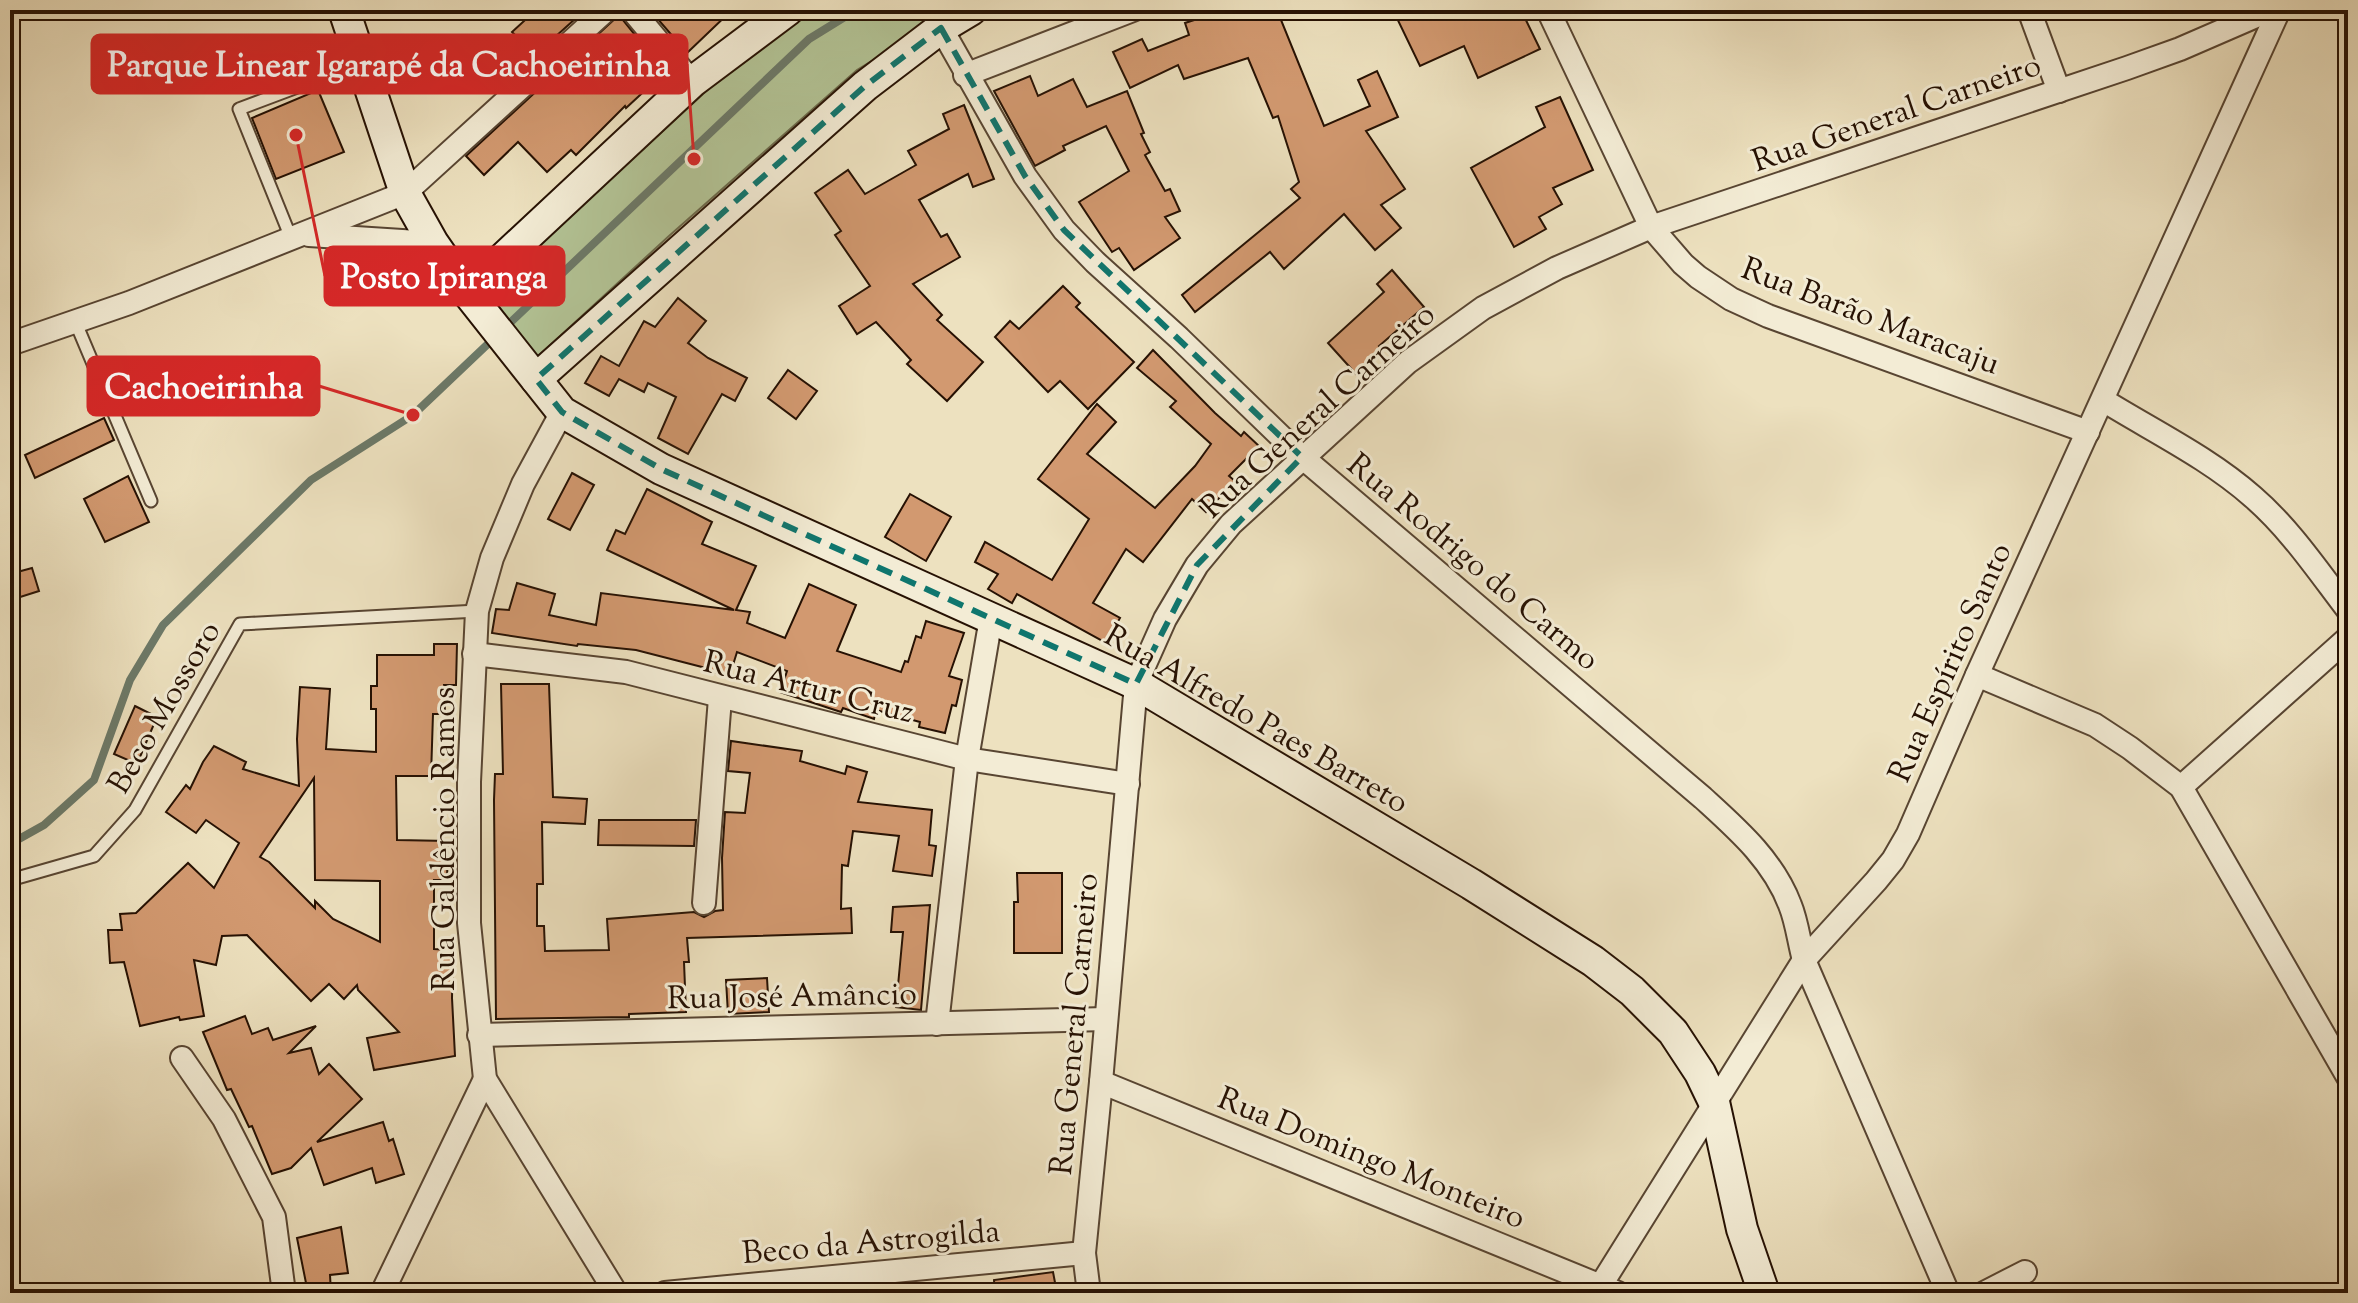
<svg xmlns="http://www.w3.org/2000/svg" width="2358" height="1303" font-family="'Sorts Mill Goudy',serif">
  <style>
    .green { fill: #b3c496; stroke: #6c6a4c; stroke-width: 2 }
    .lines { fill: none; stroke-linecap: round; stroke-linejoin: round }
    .stream { stroke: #6c7968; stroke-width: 8 }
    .building { fill: #d29970; stroke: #261103; stroke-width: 2; fill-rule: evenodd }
    .lane-casing { stroke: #584532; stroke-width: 15 }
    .street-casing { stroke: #584532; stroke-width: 26 }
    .secondary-casing { stroke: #261103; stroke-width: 34 }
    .lane { stroke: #f3ecd5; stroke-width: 11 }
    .street { stroke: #f3ecd5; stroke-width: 22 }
    .secondary { stroke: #f3ecd5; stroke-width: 30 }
    .marked { fill: none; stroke: #0f766e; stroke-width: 6; stroke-dasharray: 16 10; stroke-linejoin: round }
    .labels { text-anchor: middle; stroke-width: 6; stroke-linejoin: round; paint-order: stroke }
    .street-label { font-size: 32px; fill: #261103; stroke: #f3ecd5 }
    .leader { fill: none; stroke: #d62828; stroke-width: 3 }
    .callout-dot { fill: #d62828; stroke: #f3ecd5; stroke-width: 3 }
    .callout { fill: #d62828; stroke: #d62828; stroke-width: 3 }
    .callout-label { font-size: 34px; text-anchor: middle; font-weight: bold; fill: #fff }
  </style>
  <rect width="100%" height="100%" fill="#ede1bf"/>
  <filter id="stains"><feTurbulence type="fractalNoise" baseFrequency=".0025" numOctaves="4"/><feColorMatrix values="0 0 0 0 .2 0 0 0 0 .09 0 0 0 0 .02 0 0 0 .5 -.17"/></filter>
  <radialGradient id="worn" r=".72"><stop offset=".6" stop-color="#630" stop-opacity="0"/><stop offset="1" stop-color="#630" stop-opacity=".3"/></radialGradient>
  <!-- green -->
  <polygon class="green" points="799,10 955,10 857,70 669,236 534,360 482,297 716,82"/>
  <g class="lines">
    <!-- stream -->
    <polyline class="stream" points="10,844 44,825 94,780 130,680 163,625 311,480 413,415 809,39 856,10"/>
  </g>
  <!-- building -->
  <g class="building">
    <polygon points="536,10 585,10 535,55 512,32"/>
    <polygon points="650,10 732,10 687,53"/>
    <polygon points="1225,10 1277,10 1324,126 1370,106 1358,80 1377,71 1398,117 1366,131 1405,189 1381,205 1401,228 1375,250 1344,214 1284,269 1270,252 1195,312 1182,295 1300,198 1291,189 1299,182 1278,116 1273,118 1248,58 1184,79 1178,65 1130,88 1113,52 1142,39 1148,51 1189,35 1185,23"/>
    <polygon points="1393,10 1521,10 1540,49 1478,78 1464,46 1420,66"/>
    <polygon points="619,15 665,72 626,108 625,106 576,155 571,150 547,172 518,142 484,175 466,156"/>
    <polygon points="1030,76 1038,96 1073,79 1087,107 1127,91 1144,133 1141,134 1150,152 1145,155 1165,191 1170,189 1180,211 1165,217 1180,238 1134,270 1119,248 1112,252 1079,202 1129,171 1106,126 1063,146 1065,150 1035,166 994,91"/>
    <polygon points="318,90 344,152 276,179 252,118"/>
    <polygon points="1560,97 1593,170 1553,188 1562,204 1539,217 1546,229 1514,247 1471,168 1545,127 1536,107"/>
    <polygon points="964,105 994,179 973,187 968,174 919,200 941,237 947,234 960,257 913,284 942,315 937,320 983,362 947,401 907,364 911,360 876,322 857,334 839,306 870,286 835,235 841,231 815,193 848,170 865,194 916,165 908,151 949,129 943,114"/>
    <polygon points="1392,270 1424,307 1379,346 1383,350 1356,374 1328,343 1384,292 1377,284"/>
    <polygon points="1063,286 1080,303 1076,307 1134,362 1088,409 1060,381 1048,392 995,337 1010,321 1019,329"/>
    <polygon points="678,298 706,321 688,343 708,358 747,378 735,401 722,394 688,454 658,438 676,397 648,383 644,392 619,379 609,396 585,383 601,356 619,366 644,321 655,327"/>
    <polygon points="1153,350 1215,413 1241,436 1244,432 1259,446 1229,476 1235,481 1206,512 1192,499 1143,562 1126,549 1093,603 1120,618 1106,643 1017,594 1012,603 988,589 998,574 975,562 985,542 1052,580 1089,519 1038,479 1097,404 1116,422 1087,454 1155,508 1195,466 1211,444 1170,407 1176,401 1137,368"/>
    <polygon points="788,370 817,391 796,419 768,398"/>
    <polygon points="104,418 114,440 35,478 25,455"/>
    <polygon points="572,473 594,485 570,530 548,519"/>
    <polygon points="128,476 149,522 105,542 84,499"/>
    <polygon points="647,489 712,522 702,544 756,566 736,610 750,612 747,623 785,638 809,584 856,605 837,651 901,672 905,661 908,662 916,636 921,638 926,621 964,633 949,676 962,680 956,706 952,705 945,733 919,727 920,722 876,710 874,719 843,708 841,712 780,692 787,671 737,652 729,678 702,667 636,650 578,644 577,646 492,633 496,609 509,610 517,583 555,594 549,615 596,625 601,593 734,610 607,550 616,530 625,534"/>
    <polygon points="910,494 951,517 926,561 885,537"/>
    <polygon points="32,568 39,591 14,599 10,574"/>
    <path d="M434 644H457L456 685H444L445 714H433L431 776H396L397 840 448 841 447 880H434V949L453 950 452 998 455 1056 374 1070 367 1038 399 1032 358 990 357 985 344 999 329 984 311 1001 247 935 222 936 216 965 194 960 204 1016 180 1020 179 1017 140 1026 124 962 110 963 108 930H122L120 914 136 913 188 863 214 888 239 843 206 820 196 833 166 812 186 785 190 789 203 762 214 746 246 762 243 769 299 786 297 739 300 687 330 689 326 749 376 752V709H371V686H377V655H434ZM314 778 315 880 380 881V942L333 919 315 901V908L269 862 260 857Z"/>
    <polygon points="501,684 549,684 553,797 587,799 585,824 542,822 543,884 537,884 537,926 544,926 545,951 609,950 607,919 694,912 704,917 715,911 723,910 722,858 725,812 745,813 750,773 728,771 731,741 802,751 800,761 845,774 847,766 867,772 858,802 932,810 929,845 936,846 932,876 893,871 899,836 853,831 848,866 842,865 841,909 851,908 852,933 687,938 689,962 684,962 686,1012 629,1014 629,1017 496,1019 494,800 495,774 503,774"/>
    <polygon points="135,706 157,717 137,764 114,754"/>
    <polygon points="599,820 696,820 694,846 598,845"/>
    <polygon points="1017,873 1062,873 1062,953 1014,953 1014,902 1018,902"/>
    <polygon points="930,905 921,1010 896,1007 903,932 891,932 893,907"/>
    <polygon points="767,978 769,1012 728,1014 726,980"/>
    <polygon points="245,1016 252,1034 268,1028 273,1040 316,1026 289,1053 311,1048 319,1074 329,1064 362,1099 317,1142 383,1122 389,1141 393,1139 404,1174 376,1183 372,1168 324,1185 311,1148 291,1168 272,1174 252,1126 249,1127 231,1089 227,1090 203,1032"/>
    <polygon points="341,1227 348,1273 330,1275 331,1293 308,1293 297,1238"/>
    <polygon points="1053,1272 1057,1293 995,1293 994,1280"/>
  </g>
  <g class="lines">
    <defs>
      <g id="lane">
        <polyline points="291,238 239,109 361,63"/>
        <polyline points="75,321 151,501"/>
        <polyline points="10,880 94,856 135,810 240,624 477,611"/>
      </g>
      <g id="street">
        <polyline points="632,10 692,82"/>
        <polyline points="1548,10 1651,227 1683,264 1698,277 1731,299 1768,316 2088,432"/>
        <polyline points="2029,10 2059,91"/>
        <path d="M941 28 1025 176 1064 230 1095 262 1179 338 1302 457 1703 798C1737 829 1773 860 1790 905 1797 922 1799 942 1804 960L1948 1293"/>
        <polyline points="965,75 1133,10"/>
        <polyline points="309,235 433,243"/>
        <polyline points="10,344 129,303 405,193 606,10"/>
        <path d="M2103 400C2153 431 2209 458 2253 497 2290 529 2318 571 2348 610"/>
        <polyline points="562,412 523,484 492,558 477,611 469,782 469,923 485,1079 616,1293"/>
        <polyline points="474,654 626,672 967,759 1128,784"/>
        <polyline points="1977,675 2095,725 2130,748 2181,787 2348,1077"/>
        <polyline points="2181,787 2348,638"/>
        <polyline points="704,903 720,698"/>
        <polyline points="937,1024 967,759 991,618"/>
        <polyline points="479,1035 1106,1019"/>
        <polyline points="182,1058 224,1119 274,1217 284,1293"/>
        <polyline points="1101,1082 1618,1293"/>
        <polyline points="382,1293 485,1079"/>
        <polyline points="665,1293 1084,1253"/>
        <polyline points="1089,1293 1084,1253 1101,1082 1136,684 1165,619 1197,565 1231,524 1408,362 1483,308 1557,268 1651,227 2127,68 2180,49 2270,10"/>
        <polyline points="1596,1293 1804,960 1876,881 1893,860 1908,834 1977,675 2279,10"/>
        <polyline points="1984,1293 2025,1272"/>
      </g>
      <g id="secondary">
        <polyline points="344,10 405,193 433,243 467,292 562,412 661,469 1136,684 1471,884 1593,961 1632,991 1673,1032 1700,1073 1714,1102 1742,1229 1764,1293"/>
        <polyline points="467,292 692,82 788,10"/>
        <polyline points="536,379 865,86 941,28 971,10"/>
      </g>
    </defs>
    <!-- lane casing -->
    <use href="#lane" class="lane-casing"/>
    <!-- street casing -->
    <use href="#street" class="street-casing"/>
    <!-- secondary casing -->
    <use href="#secondary" class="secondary-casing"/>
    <!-- lane -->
    <use href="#lane" class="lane"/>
    <!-- street -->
    <use href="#street" class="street"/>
    <!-- secondary -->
    <use href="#secondary" class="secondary"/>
  </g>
  <!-- marked area -->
  <path class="marked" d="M941 28 1025 176 1064 230 1302 457 1197 565 1136 684 661 469 562 412 536 379 865 86Z"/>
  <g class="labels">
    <!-- street labels -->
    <g class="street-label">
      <text transform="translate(1896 112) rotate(-19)" y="11">Rua General Carneiro</text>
      <text transform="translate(1871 315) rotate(21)" y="11">Rua Barão Maracaju</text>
      <text transform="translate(1317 410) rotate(-42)" y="11">Rua General Carneiro</text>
      <text transform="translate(1474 561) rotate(40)" y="11">Rua Rodrigo do Carmo</text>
      <text transform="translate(1949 662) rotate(-66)" y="11">Rua Espírito Santo</text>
      <text transform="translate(809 686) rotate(14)" y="11">Rua Artur Cruz</text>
      <text transform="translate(163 707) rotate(-60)" y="11">Beco Mossoro</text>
      <text transform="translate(1257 718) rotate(30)" y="11">Rua Alfredo Paes Barreto</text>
      <text transform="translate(443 839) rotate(-90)" y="11">Rua Galdêncio Ramos</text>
      <text transform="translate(792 995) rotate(-1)" y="11">Rua José Amâncio</text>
      <text transform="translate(1073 1024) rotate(-85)" y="11">Rua General Carneiro</text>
      <text transform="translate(1372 1157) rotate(22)" y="11">Rua Domingo Monteiro</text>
      <text transform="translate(871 1241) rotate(-5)" y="11">Beco da Astrogilda</text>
    </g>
  </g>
  <!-- callouts -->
  <path class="leader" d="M694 159L687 64M296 135L325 276M413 415L319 386"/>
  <g class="callout-dot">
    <circle cx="694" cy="159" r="8"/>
    <circle cx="296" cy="135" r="8"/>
    <circle cx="413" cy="415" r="8"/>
  </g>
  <g class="callout">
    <rect x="92" y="35" width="595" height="58" rx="8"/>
    <rect x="325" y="247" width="239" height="58" rx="8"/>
    <rect x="88" y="357" width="231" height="58" rx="8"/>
  </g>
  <g class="callout-label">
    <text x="389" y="76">Parque Linear Igarapé da Cachoeirinha</text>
    <text x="444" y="288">Posto Ipiranga</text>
    <text x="204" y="398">Cachoeirinha</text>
  </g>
  <!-- margin -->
  <rect width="2358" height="1303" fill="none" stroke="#ede1bf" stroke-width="40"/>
  <rect x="12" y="12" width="2334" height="1279" fill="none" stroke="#261103" stroke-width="4"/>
  <rect x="20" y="20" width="2318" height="1263" fill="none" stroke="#261103" stroke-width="2"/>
  <rect width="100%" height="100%" filter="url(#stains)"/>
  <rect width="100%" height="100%" fill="url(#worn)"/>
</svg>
